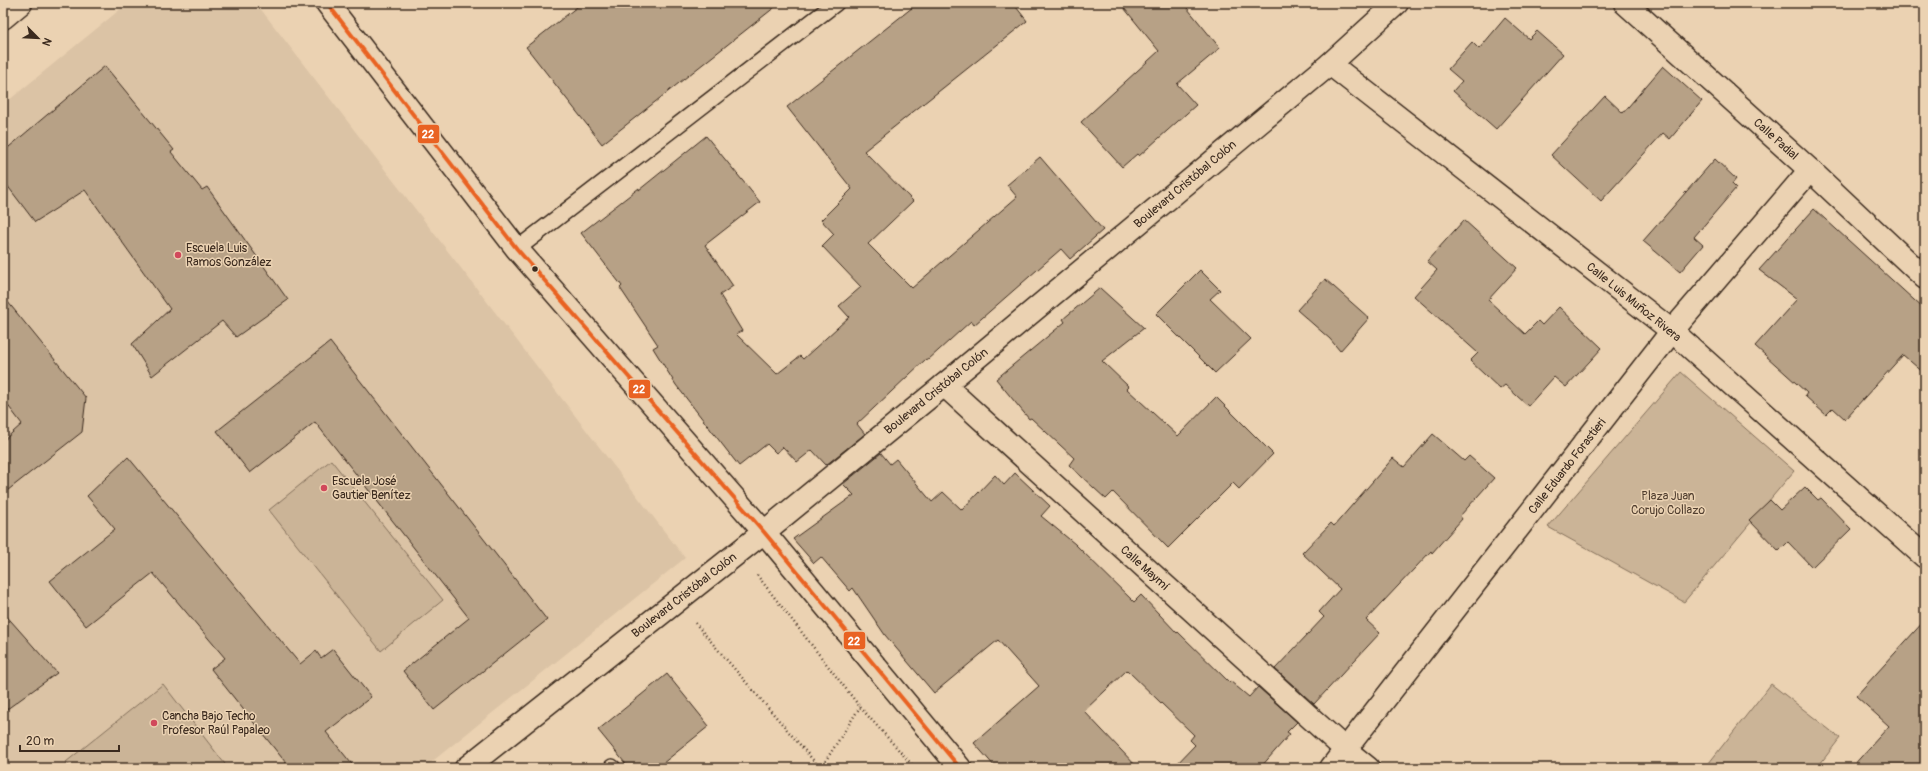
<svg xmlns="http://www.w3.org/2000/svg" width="1928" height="771" font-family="Pangolin,sans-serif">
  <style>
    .built { fill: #dbc3a5 }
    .green { fill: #cbb497; stroke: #836f5a }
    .building { fill: #b7a186; stroke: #3b2a1e }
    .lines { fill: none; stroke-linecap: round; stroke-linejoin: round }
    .lane-casing { stroke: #3b2a1e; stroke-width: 18 }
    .street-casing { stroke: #3b2a1e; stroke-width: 25 }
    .secondary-casing { stroke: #3b2a1e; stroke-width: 25 }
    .primary-casing { stroke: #3b2a1e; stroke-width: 25 }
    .path { stroke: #3b2a1e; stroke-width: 2.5; stroke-dasharray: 1 3; stroke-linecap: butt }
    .lane { stroke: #ebd2b2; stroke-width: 15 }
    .street { stroke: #ebd2b2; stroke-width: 22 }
    .secondary { stroke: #ebd2b2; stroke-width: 22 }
    .primary { stroke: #ebd2b2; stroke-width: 22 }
    .bus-1-casing { stroke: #ebd2b2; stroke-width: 7 }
    .bus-1 { stroke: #e96222; stroke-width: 4 }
    .poi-dot { fill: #d1495b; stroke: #ebd2b2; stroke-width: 1.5 }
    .bus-dot { fill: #3b2a1e; stroke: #ebd2b2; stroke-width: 1.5 }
    .labels { text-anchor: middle; stroke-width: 3; stroke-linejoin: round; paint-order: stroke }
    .street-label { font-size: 12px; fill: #3b2a1e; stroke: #ebd2b2 }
    .poi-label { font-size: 12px; fill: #3b2a1e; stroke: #ebd2b2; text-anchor: start }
    .park-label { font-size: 12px; fill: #513f30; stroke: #ebd2b2 }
    .line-badge { stroke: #ebd2b2; stroke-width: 1.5 }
    .badge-label { font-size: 11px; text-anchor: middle; font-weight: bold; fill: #fff }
  </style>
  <rect width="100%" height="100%" fill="#ebd2b2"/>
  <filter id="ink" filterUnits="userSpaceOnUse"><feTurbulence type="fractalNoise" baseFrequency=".025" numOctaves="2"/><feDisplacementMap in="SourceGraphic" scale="8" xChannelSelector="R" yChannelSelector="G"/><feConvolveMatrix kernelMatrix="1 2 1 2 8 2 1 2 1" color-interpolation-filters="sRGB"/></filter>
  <g filter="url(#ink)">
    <!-- built -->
    <polygon class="built" points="128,3 256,3 685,558 424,768 3,768 3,105"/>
    <!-- green -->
    <g class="green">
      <polygon points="1681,372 1794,471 1684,602 1548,527"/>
      <polygon points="331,460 443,600 381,651 269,510"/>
      <polygon points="163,684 228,768 71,768 66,762"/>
      <polygon points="1771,684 1840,738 1817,768 1705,768"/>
    </g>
    <!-- building -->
    <g class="building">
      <polygon points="582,3 780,3 602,144 526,47"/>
      <polygon points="918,3 1013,3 1027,21 864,151 913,201 868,244 912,288 1017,197 1007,185 1040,157 1103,230 1070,259 1061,249 974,325 971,321 928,360 926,359 857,424 865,434 826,465 812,450 797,462 783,447 776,453 767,444 739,466 676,385 653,348 658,345 620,288 622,286 581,233 639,188 639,190 706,136 760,202 705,245 733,286 720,295 742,331 736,334 777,374 800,356 803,359 849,317 839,306 861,287 822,246 834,234 821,220 852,189 787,107"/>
      <polygon points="1120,3 1183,3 1220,48 1177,84 1196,105 1139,156 1137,154 1122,167 1081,122 1159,51"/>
      <polygon points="1505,18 1529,39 1537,31 1563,54 1496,129 1453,91 1462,81 1448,69 1472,42 1479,49"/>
      <polygon points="105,66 174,150 171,152 202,190 207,187 288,300 236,337 222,321 152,376 132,344 170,309 85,190 35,222 3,180 3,152"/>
      <polygon points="1663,66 1702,101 1670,139 1663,133 1601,201 1551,155 1605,96 1623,113"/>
      <polygon points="1715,159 1736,179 1732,184 1736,188 1694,237 1703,245 1680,272 1643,241"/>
      <polygon points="1814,209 1925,310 1925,374 1903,355 1845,419 1833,408 1826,415 1805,396 1807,393 1755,346 1797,299 1759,270"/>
      <polygon points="1464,220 1517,268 1488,300 1525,334 1538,321 1542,325 1559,307 1602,348 1566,387 1554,377 1528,406 1505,385 1500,389 1470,361 1478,353 1414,296 1437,270 1427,261"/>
      <polygon points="1200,270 1220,290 1210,299 1251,339 1215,373 1156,314"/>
      <polygon points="1325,279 1369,318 1340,351 1330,339 1297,310"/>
      <polygon points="1100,288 1144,328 1102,361 1129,387 1127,389 1178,436 1216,397 1273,454 1239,489 1233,483 1168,548 1113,492 1106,499 1069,465 1074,458 1031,418 1029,419 996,379 1065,322 1063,319"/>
      <polygon points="3,296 86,398 82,432 3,494 3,441 22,424 3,399"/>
      <polygon points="330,342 547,620 434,710 403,671 469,618 315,422 250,473 217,431"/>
      <polygon points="1433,434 1464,461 1469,456 1494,478 1460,516 1462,519 1432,553 1431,551 1366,620 1380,633 1314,704 1275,669 1324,617 1319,612 1340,589 1302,553 1331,523 1334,526 1393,458 1404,467"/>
      <polygon points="881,453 890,464 896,459 932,502 943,492 962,510 995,475 1004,485 1015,473 1050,506 1041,516 1075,544 1134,602 1141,595 1177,633 1178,632 1229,682 1230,681 1249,697 1258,687 1297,722 1287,732 1290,734 1260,768 1173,768 1195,745 1190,740 1194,735 1127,670 1084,711 1138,768 996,768 974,743 1039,686 998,640 934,693 885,635 853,588 850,591 821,557 814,563 793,539 854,495 843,484"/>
      <polygon points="128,457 300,664 316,651 321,658 333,649 371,697 326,732 355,768 290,768 211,669 225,658 153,573 86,626 50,581 115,529 87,496"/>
      <polygon points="1805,487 1818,500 1821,498 1851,529 1812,567 1788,542 1779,551 1749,520 1770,500 1780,510"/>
      <polygon points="3,612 57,673 3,712"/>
      <polygon points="1925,620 1925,768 1851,768 1889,726 1856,696"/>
      <polygon points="667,674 709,726 657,768 629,768 598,730"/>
    </g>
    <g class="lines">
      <defs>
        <g id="lane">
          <polyline points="517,249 836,3"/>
          <polyline points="612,767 613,768"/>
        </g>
        <g id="street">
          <polyline points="1625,3 1810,170 1925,278"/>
          <polyline points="1331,768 1672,331 1810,170"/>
        </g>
        <g id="secondary">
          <polyline points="1330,64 1397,3"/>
          <polyline points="466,768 764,532"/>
        </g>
        <g id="primary">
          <polyline points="327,3 517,249 764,532 960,768"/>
          <polyline points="3,18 21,3"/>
          <polyline points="944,385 1347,751 1368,768"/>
          <polyline points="764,532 944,385 1330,64 1672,331 1925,557"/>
        </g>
      </defs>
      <!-- lane casing -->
      <use href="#lane" class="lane-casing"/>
      <!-- street casing -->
      <use href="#street" class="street-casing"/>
      <!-- secondary casing -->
      <use href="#secondary" class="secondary-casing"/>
      <!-- primary casing -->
      <use href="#primary" class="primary-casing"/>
      <!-- path -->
      <g class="path">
        <polyline points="757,575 860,707 915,768"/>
        <polyline points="695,623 820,768"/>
        <polyline points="821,768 860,707"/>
      </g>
      <!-- lane -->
      <use href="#lane" class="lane"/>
      <!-- street -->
      <use href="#street" class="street"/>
      <!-- secondary -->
      <use href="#secondary" class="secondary"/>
      <!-- primary -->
      <use href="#primary" class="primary"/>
      <defs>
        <polyline id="bus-1" points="327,3 517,249 764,532 960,768"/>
      </defs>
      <!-- bus-1 casing -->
      <use href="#bus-1" class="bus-1-casing"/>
      <!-- bus-1 -->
      <use href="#bus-1" class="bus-1"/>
    </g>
  </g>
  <!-- markers -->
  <g class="poi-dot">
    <circle cx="178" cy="255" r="4"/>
    <circle cx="324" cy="488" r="4"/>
    <circle cx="154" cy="723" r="4"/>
  </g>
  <circle class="bus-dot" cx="535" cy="269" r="3.5"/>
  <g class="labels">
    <!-- street labels -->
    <g class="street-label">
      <text transform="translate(1776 139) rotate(42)" y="4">Calle Padial</text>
      <text transform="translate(1185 184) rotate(-40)" y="4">Boulevard Cristóbal Colón</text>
      <text transform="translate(1634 302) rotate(39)" y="4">Calle Luis Muñoz Rivera</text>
      <text transform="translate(936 391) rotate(-39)" y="4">Boulevard Cristóbal Colón</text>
      <text transform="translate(1567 466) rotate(-52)" y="4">Calle Eduardo Forastieri</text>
      <text transform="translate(1145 568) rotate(42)" y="4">Calle Maymí</text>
      <text transform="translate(684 595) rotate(-38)" y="4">Boulevard Cristóbal Colón</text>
    </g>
    <!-- poi labels -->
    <g class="poi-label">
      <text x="186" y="252">Escuela Luis<tspan x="186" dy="14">Ramos González</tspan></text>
      <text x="332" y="485">Escuela José<tspan x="332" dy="14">Gautier Benítez</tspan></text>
      <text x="162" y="720">Cancha Bajo Techo<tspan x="162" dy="14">Profesor Raúl Papaleo</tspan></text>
    </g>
    <!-- park labels -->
    <g class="park-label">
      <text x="1668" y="500">Plaza Juan<tspan x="1668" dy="14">Corujo Collazo</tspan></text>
    </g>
  </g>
  <g class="line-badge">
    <rect x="417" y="124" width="23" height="20" rx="4" fill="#e96222"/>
    <rect x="628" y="379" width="23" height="20" rx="4" fill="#e96222"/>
    <rect x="843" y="631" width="23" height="19" rx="4" fill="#e96222"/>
  </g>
  <g class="badge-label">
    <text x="428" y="138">22</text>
    <text x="639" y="393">22</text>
    <text x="854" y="645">22</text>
  </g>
  <!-- margin -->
  <rect width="1928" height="771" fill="none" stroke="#ebd2b2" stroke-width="16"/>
  <rect x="8" y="8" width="1912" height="755" fill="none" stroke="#3b2a1e" stroke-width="1.5" filter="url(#ink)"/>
  <!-- north arrow -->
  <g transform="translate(38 38) rotate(114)" stroke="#ebd2b2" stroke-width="3" paint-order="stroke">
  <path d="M0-3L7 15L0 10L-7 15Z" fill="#3b2a1e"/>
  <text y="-6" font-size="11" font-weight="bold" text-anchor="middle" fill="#3b2a1e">N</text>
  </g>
  <!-- scale -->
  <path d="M20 745v6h99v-6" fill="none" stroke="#3b2a1e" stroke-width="2"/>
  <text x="26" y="745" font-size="12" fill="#3b2a1e" stroke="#ebd2b2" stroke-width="3" paint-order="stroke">20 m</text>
</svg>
